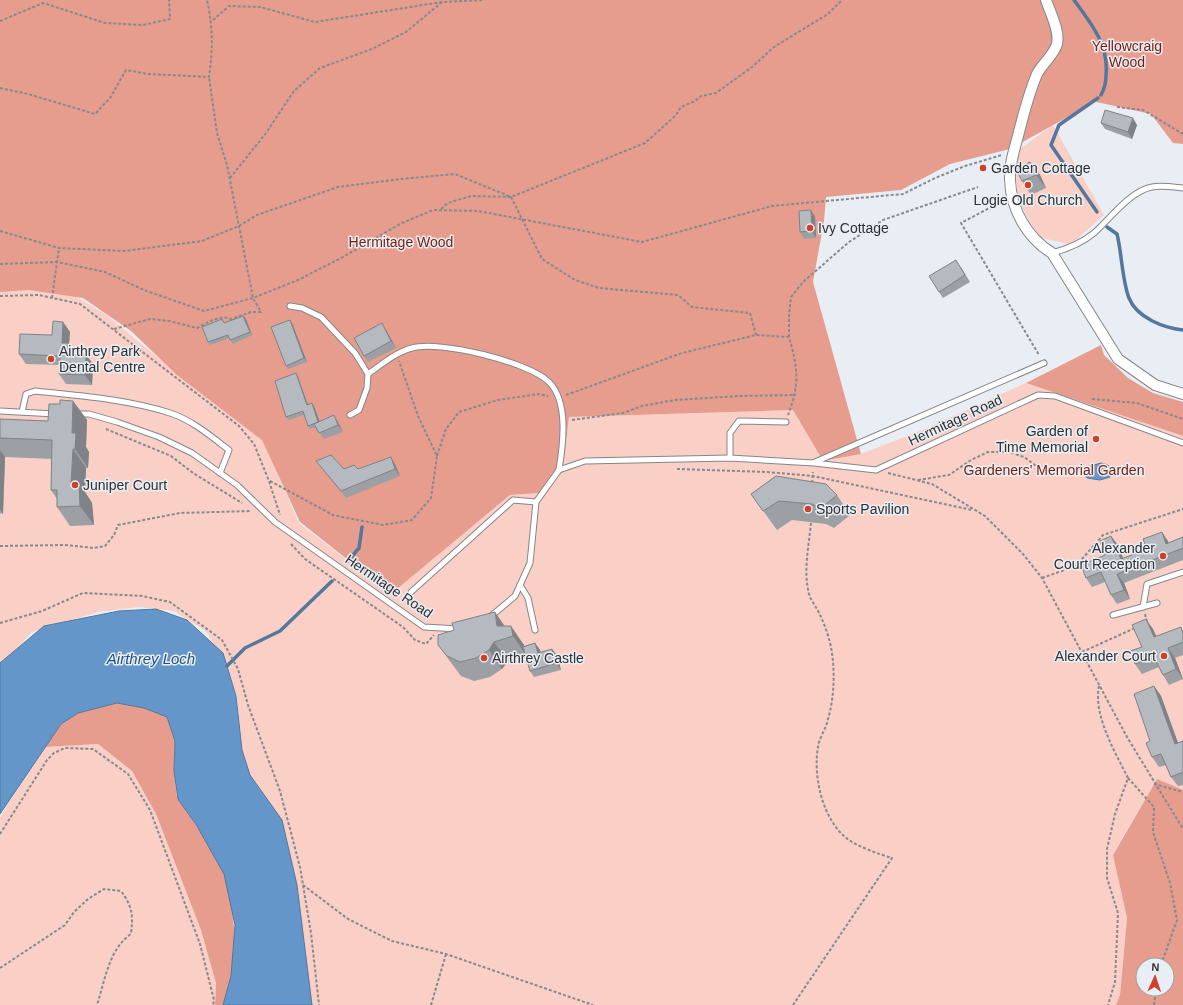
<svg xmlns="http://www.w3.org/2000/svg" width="1183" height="1005" font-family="Helvetica,sans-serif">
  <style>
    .green { fill: #facfc5 }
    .forest { fill: #e79d8d; fill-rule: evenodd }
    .water { fill: #6596c9; stroke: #54779b }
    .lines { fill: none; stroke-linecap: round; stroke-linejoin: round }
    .stream { stroke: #54779b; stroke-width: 3.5 }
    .lane-casing { stroke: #82878c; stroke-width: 7 }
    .street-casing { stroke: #82878c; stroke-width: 12 }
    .path { stroke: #86898d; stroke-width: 2; stroke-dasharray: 3 2; stroke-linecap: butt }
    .lane { stroke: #fff; stroke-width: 5 }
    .street { stroke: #fff; stroke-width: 10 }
    .wall { fill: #9ca0a5 }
    .shaded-wall { fill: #7f8286 }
    .building { fill: #b5bac0; stroke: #7f8286 }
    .poi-dot { fill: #cc4128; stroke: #e9eef4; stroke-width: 1.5 }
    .labels { text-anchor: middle; stroke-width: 3; stroke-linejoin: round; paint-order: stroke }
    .park-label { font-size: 14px; fill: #751e0f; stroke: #e9eef4 }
    .poi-label { font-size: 14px; fill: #2d2f31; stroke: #e9eef4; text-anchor: start }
    .street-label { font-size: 14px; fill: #2d2f31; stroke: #e9eef4 }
    .water-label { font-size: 15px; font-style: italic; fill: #1c5081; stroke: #e9eef4 }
  </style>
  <rect width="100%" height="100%" fill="#e9eef4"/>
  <!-- green -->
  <g class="green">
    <polygon points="1053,125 1104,215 1075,241 1068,244 1038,237 1018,199 1015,161 1020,149"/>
    <polygon points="22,288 75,296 108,316 151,352 262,438 299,523 391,594 510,495 539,493 563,465 569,417 793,410 823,461 861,454 920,431 1026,383 1183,436 1183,790 1156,780 1113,854 1127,918 1120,995 1116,1005 311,1005 243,766 237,696 207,632 174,611 139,607 98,612 32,632 0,667 0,292"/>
    <polygon points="98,744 132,771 156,814 201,930 216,983 215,1005 0,1005 0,817 45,747"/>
  </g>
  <!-- forest -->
  <g class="forest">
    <polygon points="0,0 1183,0 1183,144 1173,143 1151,114 1092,101 1073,114 1010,149 950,164 901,190 826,197 824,221 813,282 861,454 823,461 793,410 569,417 563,465 539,493 510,495 391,594 300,522 262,440 177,375 131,331 83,298 29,290 0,292"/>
    <polygon points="1101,345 1104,355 1128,378 1153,393 1183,402 1183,436 1026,383"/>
    <polygon points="117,703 144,708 167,717 175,741 174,771 177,797 221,862 231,902 235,936 231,987 226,1005 215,1005 216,983 201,930 156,814 132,771 98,744 45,747 61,724 77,713"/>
    <path d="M1157 779 1183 790V1005H1116L1120 995 1127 918 1113 855ZM1143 965H1167V989H1143Z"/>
  </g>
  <!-- water -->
  <g class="water">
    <polygon points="1101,463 1108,465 1111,469 1110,477 1100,480 1087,478 1085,475 1087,467"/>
    <polygon points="156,609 187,620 223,653 236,696 242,750 250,775 282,820 297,885 312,1005 223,1005 231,976 235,925 224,874 197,826 178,799 174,771 175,741 167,717 144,708 117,703 78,713 61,724 0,814 0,663 44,626 119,611"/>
  </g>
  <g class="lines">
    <!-- stream -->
    <g class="stream">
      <path d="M1074 0C1091 23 1109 45 1106 75 1106 83 1105 88 1101 95"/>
      <polyline points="1097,212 1051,145 1059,125 1098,98"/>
      <path d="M1107 227 1117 234C1122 254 1122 280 1129 298 1137 318 1164 328 1183 330"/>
      <polyline points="348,561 359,548 362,527"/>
      <polyline points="227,666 245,648 280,631 332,581"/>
    </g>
    <defs>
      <g id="lane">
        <path d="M1052 253C1067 249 1082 243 1094 233 1110 219 1130 191 1152 187 1162 185 1173 187 1183 188"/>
        <polyline points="290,306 302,308 321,317 355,353 368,374 367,388 359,410 350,415"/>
        <path d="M368 374C381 365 396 352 412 348 439 340 529 362 549 382 569 402 563 445 559 470"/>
        <polyline points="0,411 55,414"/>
        <path d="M22 412 26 394 35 391C80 396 127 399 170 413 192 420 212 437 229 450L220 473"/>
        <polyline points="77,414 89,414 117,422 159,437 192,453 237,485 275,522 424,627 459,629"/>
        <polyline points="730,458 730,433 739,421 786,422"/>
        <polyline points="815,462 1044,363"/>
        <polyline points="520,585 528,598 535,630"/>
        <polyline points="411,592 513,500 536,502"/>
        <polyline points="1143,607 1147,584 1183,572"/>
        <polyline points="1113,615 1157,603"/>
        <polyline points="490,617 515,596 530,563 536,502 559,470 585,461 730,458 814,463 876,470 1038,395 1055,396 1183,443"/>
      </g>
      <path id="street" d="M1046 0C1050 12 1060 31 1057 44 1054 55 1042 64 1037 74 1029 93 1024 112 1019 132 1015 148 1009 164 1010 180 1011 209 1027 238 1052 253L1118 359 1155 385 1183 394"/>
    </defs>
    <!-- lane casing -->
    <use href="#lane" class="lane-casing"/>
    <!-- street casing -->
    <use href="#street" class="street-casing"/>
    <!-- path -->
    <g class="path">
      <polyline points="213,20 229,6 260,7 315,22 442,2 482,0"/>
      <polyline points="0,21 43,3 105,23 143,25 170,19 169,0"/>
      <path d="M0 88 28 94 95 114 110 98 126 70 148 74 209 77C213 50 213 27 207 0"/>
      <polyline points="1117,107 1143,110 1183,134"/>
      <polyline points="230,178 266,133 294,91 320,68 372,49 406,32 442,2"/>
      <polyline points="997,204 961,223 1039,355"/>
      <polyline points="441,209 448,203 471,196 511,197 645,143 676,115 681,107 695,101 701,96 716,93 752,67 774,47 828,14 842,0"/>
      <polyline points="0,231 59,248 124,251 202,241 239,226 257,215 338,187 401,179 455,174 511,197 542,259 575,280 599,288 678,295 692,307 750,313 756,335"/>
      <polyline points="0,264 57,262 105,272 144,290 204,311 253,298 298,280 343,257 402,223 433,210 478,211 642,242 772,206 903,194 935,178 965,166 1002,155"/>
      <polyline points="0,296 39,295 80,304 239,426 254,444 269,481 280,515"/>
      <polyline points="52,298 59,248"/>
      <path d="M114 329 150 319 169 321 197 328C207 323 220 314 231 319L251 312H261L253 298 227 165 217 133 209 77"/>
      <polyline points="789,337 789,315 791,297 803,282 849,242 883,220 978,187"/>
      <path d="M566 395 682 353 756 335 789 337C798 369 800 383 788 415"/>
      <polyline points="1092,399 1137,403 1183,419"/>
      <polyline points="572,420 623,413 642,406 675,400 739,396 796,395"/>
      <polyline points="106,429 171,456 193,473 242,503"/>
      <polyline points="437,456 446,429 459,412 498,400 538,394 548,396"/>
      <polyline points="677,469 767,472 813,476 972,510"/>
      <polyline points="888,473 932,484 985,516 1023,554 1042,578 1127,737 1183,829"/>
      <polyline points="918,480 949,475 971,460 988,452 1009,452 1024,457 1043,471 1062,474"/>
      <polyline points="270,481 333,515 383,525 412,520 431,498 437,456 418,416 399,361"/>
      <polyline points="812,483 813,472"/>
      <polyline points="291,544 305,559 403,627 415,640 426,644 434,635"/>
      <polyline points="0,546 65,545 94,548 105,546 114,535 118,525 180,513 251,511"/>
      <polyline points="1042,578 1076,566 1103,535 1183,509"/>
      <polyline points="1145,614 1147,622"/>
      <polyline points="0,623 42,611 83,593 142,596 170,602 222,640 238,669 248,705 280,791 300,867 311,933 319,1005"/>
      <polyline points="1082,652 1135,628"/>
      <path d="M1099 686C1093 715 1115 752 1128 778L1115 814 1107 849V878L1118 913 1115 982 1108 1005"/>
      <polyline points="1128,778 1154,807 1153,832 1170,883 1177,920 1161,965"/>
      <polyline points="1154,784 1183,792"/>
      <polyline points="0,834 47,760 54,753 65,748 93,749 128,774 150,810 200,944 214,1000 213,1005"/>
      <polyline points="303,885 348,919 392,941 446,954 593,1005"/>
      <path d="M0 968 65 925 74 912 88 899 104 889 121 891C133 907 133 916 131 934 109 949 105 980 97 1005"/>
      <polyline points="431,1005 446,954"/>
      <path d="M793 1005 892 858C878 854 856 846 845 837 822 817 813 776 818 747 819 738 826 729 828 719 834 698 835 675 832 653 830 639 825 625 819 613 816 606 811 601 809 594 803 571 809 546 811 522"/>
      <polyline points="1154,1005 1156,989"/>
    </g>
    <!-- lane -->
    <use href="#lane" class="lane"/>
    <!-- street -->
    <use href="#street" class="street"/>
  </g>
  <!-- wall -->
  <g class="wall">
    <polygon points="1101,123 1137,125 1132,139 1105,129"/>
    <polygon points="1030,162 1040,175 1046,188 1031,195 1022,181"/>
    <polygon points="811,210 815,217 816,238 804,239 800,232"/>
    <polygon points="961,267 970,282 943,298 939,292"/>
    <polygon points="243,316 246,319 252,335 233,344 229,338 210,345 208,342 225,323"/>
    <polygon points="63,322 70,332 69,345 75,354 86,355 93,364 92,385 66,384 59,374 60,365 26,364 19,354 52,335"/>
    <polygon points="292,323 307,362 288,369 286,366"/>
    <polygon points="386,330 396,348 368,362 364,356"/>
    <polygon points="296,373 298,377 308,405 314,406 319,421 338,422 343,432 324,439 316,427 310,429 308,426 304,415 289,420 286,417"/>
    <polygon points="73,401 87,420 86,447 89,452 88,468 86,468 85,492 92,503 94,525 70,526 57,507 57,499 51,490 52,459 5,457 3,514 0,513 0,419 48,421 60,404"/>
    <polygon points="316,461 344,469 358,469 395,464 400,476 346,498 321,467"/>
    <polygon points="751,494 837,495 850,515 834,528 826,524 792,520 777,530"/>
    <polygon points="1183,537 1183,560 1124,583 1130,599 1117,604 1111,595 1105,582 1092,587 1086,578 1105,555 1118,545 1123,559 1168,541 1168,543"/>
    <polygon points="504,626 524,645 524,646 535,643 540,650 540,652 557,655 561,670 534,677 530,671 525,655 508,661 502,669 490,677 474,681 461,676 452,664 438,645"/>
    <polygon points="1153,629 1156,636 1183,630 1183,655 1175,658 1183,679 1169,685 1163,675 1159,667 1142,674 1135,664 1142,647"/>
    <polygon points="1154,686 1161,696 1178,743 1183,741 1183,785 1178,786 1171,777 1166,765 1159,767 1152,757 1150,741"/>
  </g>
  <!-- shaded-wall -->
  <g class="shaded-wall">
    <polygon points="1133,118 1137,125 1132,139 1128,132"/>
    <polygon points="1030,162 1040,175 1046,188 1036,175"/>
    <polygon points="811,210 815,217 816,238 812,231"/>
    <polygon points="243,316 246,319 252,335 250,332"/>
    <polygon points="290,320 292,323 307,362 304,358"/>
    <polygon points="63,322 70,332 69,345 75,353 74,364 68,354 62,343"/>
    <polygon points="382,323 386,330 396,348 391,341"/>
    <polygon points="86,355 93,364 92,385 85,375"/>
    <polygon points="296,373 298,377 309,408 307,405"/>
    <polygon points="73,401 87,420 86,447 89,452 88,468 75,449 72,433"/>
    <polygon points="312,403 314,406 321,425 318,422"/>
    <polygon points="334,415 338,422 343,432 338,425"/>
    <polygon points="73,449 86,468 85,492 92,503 94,525 80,506 71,483"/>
    <polygon points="0,450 5,457 3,514 0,509"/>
    <polygon points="391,457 395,464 400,476 395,469"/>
    <polygon points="1162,532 1168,541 1172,553 1166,544"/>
    <polygon points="1111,536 1118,545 1127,568 1121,559"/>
    <polygon points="1117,574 1124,583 1130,599 1124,590"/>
    <polygon points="495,612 508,631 497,626"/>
    <polygon points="1146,619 1153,629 1161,647 1154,637"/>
    <polygon points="511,626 524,645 526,655 513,636"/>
    <polygon points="494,642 508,661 502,669 489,650"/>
    <polygon points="535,643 540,650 543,659 538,653"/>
    <polygon points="1168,648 1175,658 1183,679 1176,669"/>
    <polygon points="552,649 557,655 561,670 556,663"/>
    <polygon points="1154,686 1161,696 1182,754 1175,744"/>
  </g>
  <!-- building -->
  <g class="building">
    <polygon points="1105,110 1133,118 1128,132 1101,123"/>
    <polygon points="1030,162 1036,175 1022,181 1016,169"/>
    <polygon points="811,210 812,231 800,232 799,211"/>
    <polygon points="956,260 965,275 939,292 929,276"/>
    <polygon points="243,316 250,332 230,340 228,335 208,342 202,327 222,319 224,323"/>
    <polygon points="290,320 304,358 286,366 271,327"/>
    <polygon points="53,321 63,322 62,343 68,343 68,354 86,355 85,375 59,374 60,356 19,354 20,334 52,335"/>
    <polygon points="382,323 391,341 364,356 354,338"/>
    <polygon points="296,373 307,405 312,403 318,422 308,426 303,411 286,417 275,381"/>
    <polygon points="60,400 73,401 72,433 76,433 75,449 73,449 71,483 79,483 80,506 57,507 57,490 51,490 52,440 0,438 0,419 48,421 49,404 60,404"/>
    <polygon points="334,415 338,425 319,433 314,424"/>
    <polygon points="331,455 344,469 354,465 358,469 391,457 395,469 341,491 316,461"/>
    <polygon points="776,476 826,484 837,495 820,509 812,504 779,501 763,511 751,494"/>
    <polygon points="1162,532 1166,544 1183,537 1183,548 1117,574 1124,590 1111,595 1101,572 1086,578 1081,565 1105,555 1100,541 1111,536 1121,559 1147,549 1143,539"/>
    <polygon points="495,612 497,626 511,626 513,636 494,642 489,650 476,658 460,662 447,656 438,645 438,635 454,630 452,623"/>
    <polygon points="1146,619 1154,637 1181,627 1183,634 1183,642 1168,648 1176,669 1163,675 1154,657 1135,664 1130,651 1142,647 1132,625"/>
    <polygon points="535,643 538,653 552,649 556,663 530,671 523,647"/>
    <polygon points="1154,686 1175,744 1183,741 1183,772 1171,777 1161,754 1152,757 1146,743 1150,741 1134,694"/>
  </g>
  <!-- markers -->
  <g class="poi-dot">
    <circle cx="983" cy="168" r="4"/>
    <circle cx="1028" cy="185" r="4"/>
    <circle cx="810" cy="228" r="4"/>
    <circle cx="51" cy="359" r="4"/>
    <circle cx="1096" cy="439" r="4"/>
    <circle cx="75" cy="485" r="4"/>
    <circle cx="808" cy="509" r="4"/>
    <circle cx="1163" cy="556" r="4"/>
    <circle cx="1164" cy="656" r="4"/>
    <circle cx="484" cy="658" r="4"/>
  </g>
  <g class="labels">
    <!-- park labels -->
    <g class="park-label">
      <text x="1127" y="51">Yellowcraig<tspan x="1127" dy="16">Wood</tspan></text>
      <text x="401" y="247">Hermitage Wood</text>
      <text x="1054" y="475">Gardeners' Memorial Garden</text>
    </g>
    <!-- poi labels -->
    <g class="poi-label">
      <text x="991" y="173">Garden Cottage</text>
      <text x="1028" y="205" text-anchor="middle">Logie Old Church</text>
      <text x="818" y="233">Ivy Cottage</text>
      <text x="59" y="356">Airthrey Park<tspan x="59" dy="16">Dental Centre</tspan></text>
      <text x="1088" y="436" text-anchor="end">Garden of<tspan x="1088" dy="16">Time Memorial</tspan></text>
      <text x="83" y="490">Juniper Court</text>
      <text x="816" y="514">Sports Pavilion</text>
      <text x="1155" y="553" text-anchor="end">Alexander<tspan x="1155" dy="16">Court Reception</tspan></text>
      <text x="1156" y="661" text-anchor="end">Alexander Court</text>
      <text x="492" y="663">Airthrey Castle</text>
    </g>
    <!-- street labels -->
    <g class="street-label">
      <text transform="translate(955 420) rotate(-25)" y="5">Hermitage Road</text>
      <text transform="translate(389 586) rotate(34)" y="5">Hermitage Road</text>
    </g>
    <!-- water labels -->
    <g class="water-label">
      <text x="151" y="664">Airthrey Loch</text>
    </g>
  </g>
  <!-- north arrow -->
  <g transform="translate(1155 977) rotate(3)"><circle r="19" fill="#e9eef4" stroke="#9ea2a6"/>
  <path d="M0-3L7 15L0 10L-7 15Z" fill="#cc4128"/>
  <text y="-6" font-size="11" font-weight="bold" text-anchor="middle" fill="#2d2f31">N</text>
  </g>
</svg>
